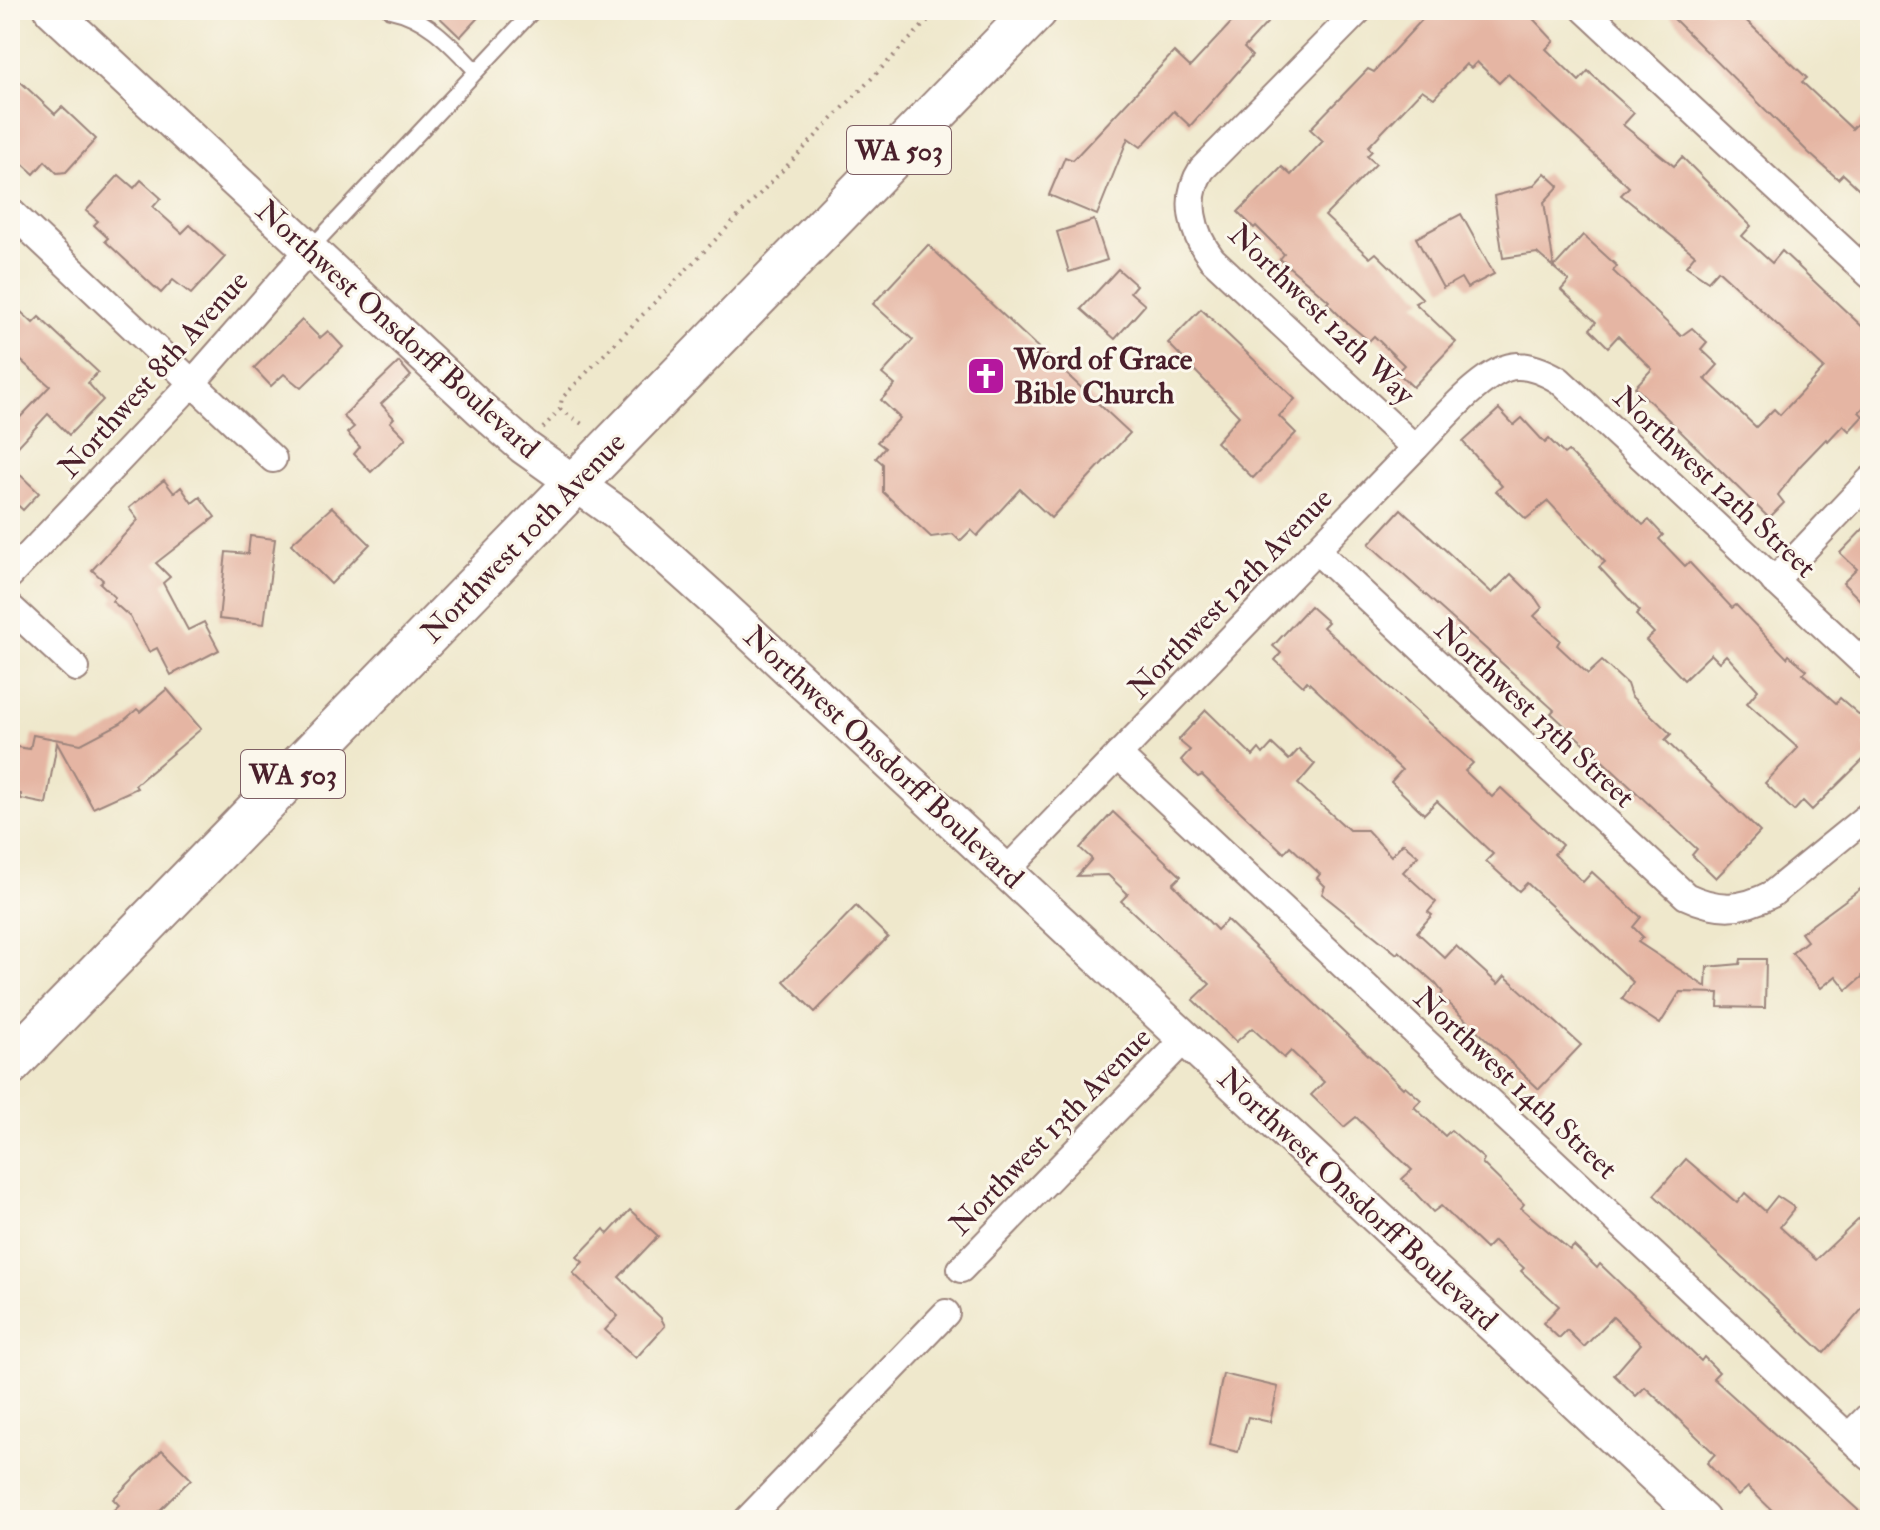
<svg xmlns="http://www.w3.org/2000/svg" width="1880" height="1530" font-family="'IM FELL Double Pica',serif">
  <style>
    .building { fill: #e5b5a3 }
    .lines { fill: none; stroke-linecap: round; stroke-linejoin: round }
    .service-casing { stroke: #9c847c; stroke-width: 18 }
    .minor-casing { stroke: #9c847c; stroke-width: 30 }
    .tertiary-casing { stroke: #9c847c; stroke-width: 38 }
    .primary-casing { stroke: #9c847c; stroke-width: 46 }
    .path { stroke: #9c847c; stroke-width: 4; stroke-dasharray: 2 6; stroke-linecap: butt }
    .service { stroke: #fff; stroke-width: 14 }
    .minor { stroke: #fff; stroke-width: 26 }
    .tertiary { stroke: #fff; stroke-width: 34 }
    .primary { stroke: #fff; stroke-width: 42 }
    .labels { text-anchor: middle; stroke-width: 6; stroke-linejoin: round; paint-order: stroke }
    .shield { fill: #fbf7ec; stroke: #7f6065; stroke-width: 2 }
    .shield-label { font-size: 28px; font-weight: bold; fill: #4a1f2b }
    .street-label { font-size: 30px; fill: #4a1f2b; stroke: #fbf7ec }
    .poi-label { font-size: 30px; font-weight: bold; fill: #4a1f2b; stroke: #fbf7ec; text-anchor: start }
  </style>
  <rect width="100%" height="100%" fill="#fbf7ec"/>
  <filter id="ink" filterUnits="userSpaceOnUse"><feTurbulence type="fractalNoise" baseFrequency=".0125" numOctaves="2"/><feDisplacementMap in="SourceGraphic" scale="16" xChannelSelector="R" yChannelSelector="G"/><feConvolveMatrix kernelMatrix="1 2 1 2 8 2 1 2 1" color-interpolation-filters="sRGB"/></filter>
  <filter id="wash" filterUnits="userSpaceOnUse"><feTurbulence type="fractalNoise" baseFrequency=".006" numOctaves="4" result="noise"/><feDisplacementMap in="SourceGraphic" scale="32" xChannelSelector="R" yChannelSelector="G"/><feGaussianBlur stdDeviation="1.8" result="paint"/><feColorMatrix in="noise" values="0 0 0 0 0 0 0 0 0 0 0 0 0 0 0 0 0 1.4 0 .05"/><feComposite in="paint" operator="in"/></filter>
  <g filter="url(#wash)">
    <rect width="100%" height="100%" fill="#efe8cc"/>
    <g id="blocks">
      <!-- building -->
      <g class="building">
        <polygon points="432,10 485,10 460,37"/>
        <polygon points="1243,10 1279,10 1244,48 1252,56 1190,126 1174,111 1141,147 1128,138 1097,215 1049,195 1065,157 1073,160 1174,52 1190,67"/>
        <polygon points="1431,10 1525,10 1554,41 1546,49 1579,81 1588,71 1634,113 1623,125 1674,166 1682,157 1751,226 1742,236 1772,263 1782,251 1870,334 1870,401 1859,412 1863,416 1849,431 1843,425 1828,441 1826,439 1800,466 1778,495 1784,503 1769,518 1635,387 1652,369 1618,336 1608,347 1590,329 1596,322 1561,290 1569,281 1537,253 1503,258 1494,196 1533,186 1545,173 1559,186 1544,202 1554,267 1583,235 1617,266 1613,271 1681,336 1692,328 1707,342 1701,349 1718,365 1705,379 1756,427 1774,409 1780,415 1824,368 1718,270 1708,281 1686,266 1695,255 1621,195 1629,187 1508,74 1499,83 1477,62 1471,68 1466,64 1434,98 1422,90 1368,147 1372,151 1367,156 1376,164 1325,216 1370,258 1376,253 1423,299 1415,303 1456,342 1413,387 1397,372 1404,365 1374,336 1369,341 1344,320 1327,303 1329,301 1280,259 1284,254 1256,226 1254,228 1238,212 1282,167 1291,175 1323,141 1310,129 1368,69 1374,72"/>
        <polygon points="1665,10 1735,10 1807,78 1802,82 1852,129 1870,111 1870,199 1843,174 1838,179 1809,153"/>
        <polygon points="10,72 55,114 62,107 96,139 66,172 57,173 45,161 34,174 10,152"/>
        <polygon points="119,175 134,188 141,180 161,198 153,207 182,233 190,225 225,257 191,294 173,280 161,293 105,241 108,238 94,225 98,221 86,211"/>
        <polygon points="1461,214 1494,274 1467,288 1461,278 1443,288 1416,238"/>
        <polygon points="1094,220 1107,260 1069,272 1057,232"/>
        <polygon points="928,245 1130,433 1051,518 1020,489 977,536 971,530 960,541 953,534 931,537 883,492 883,464 876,458 885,448 877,442 900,418 881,400 895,385 882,374 913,340 873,304"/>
        <polygon points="1118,269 1136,285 1130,292 1145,305 1115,339 1081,309"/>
        <polygon points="1201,309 1295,399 1279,416 1296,433 1253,478 1216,442 1239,416 1168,343"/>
        <polygon points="20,311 33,323 39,317 98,372 88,383 103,400 69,435 48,414 10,455 10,428 50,386 10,351 10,322"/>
        <polygon points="302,320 320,338 328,331 343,347 301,388 284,374 271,386 254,368"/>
        <polygon points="399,362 411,376 381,404 394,418 390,422 406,438 371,472 354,454 360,447 347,433 354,427 343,416"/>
        <polygon points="1499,409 1514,425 1522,418 1545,443 1549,439 1564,454 1568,451 1643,525 1649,520 1663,535 1659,539 1685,566 1689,562 1732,608 1736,605 1787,658 1789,655 1807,670 1803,674 1836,703 1840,698 1870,724 1870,739 1864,746 1870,753 1812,810 1803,801 1794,811 1765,783 1798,748 1747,703 1758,690 1726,655 1719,662 1711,654 1684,680 1646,640 1654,633 1636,615 1640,611 1599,567 1605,562 1548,501 1526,519 1496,491 1502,486 1463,442"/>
        <polygon points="10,465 39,493 23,510 10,498"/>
        <polygon points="164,480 174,493 181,487 192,503 200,497 215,517 156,563 170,577 163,583 188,630 204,622 219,650 171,675 157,648 149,652 130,617 112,601 115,597 100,583 103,580 92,570 138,520 129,508"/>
        <polygon points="332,507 370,544 331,584 291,544"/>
        <polygon points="1401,509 1492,593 1511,574 1536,599 1542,608 1534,616 1560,640 1557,645 1588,674 1602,661 1627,684 1631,696 1671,734 1665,740 1760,832 1716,878 1692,855 1697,849 1551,713 1554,710 1369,544"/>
        <polygon points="1870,522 1870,610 1843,583 1857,569 1840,553"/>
        <polygon points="250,536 275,539 264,624 219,619 226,552 248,554"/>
        <polygon points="1310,606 1328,622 1323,627 1473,763 1465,771 1492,797 1501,788 1562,845 1554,854 1583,882 1592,872 1641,917 1633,927 1643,937 1638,942 1706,987 1707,967 1740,964 1741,959 1766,959 1765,1008 1718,1007 1719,993 1680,992 1660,1024 1622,999 1633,982 1527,883 1519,891 1486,861 1493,854 1437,801 1424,814 1391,782 1402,770 1307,681 1303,686 1275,660 1281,653 1273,646"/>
        <polygon points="167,689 201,729 135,785 137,788 93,808 57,743 46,804 21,799 21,794 10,792 10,746 30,749 33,735 81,744 121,723 137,709 140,712"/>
        <polygon points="1206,710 1253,756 1259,749 1263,754 1272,744 1289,760 1299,749 1315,764 1298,784 1349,830 1367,830 1391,856 1403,843 1418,856 1403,872 1436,902 1428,912 1432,915 1417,932 1445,958 1456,946 1498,984 1505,976 1581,1045 1539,1089 1440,996 1443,993 1436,984 1399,951 1397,954 1322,894 1325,886 1317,878 1320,874 1290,846 1284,853 1202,775 1198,777 1181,760 1190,750 1178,740"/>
        <polygon points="1113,812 1181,876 1173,884 1217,930 1227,920 1403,1088 1405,1086 1421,1100 1414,1107 1445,1136 1451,1130 1484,1159 1482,1163 1524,1204 1521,1208 1570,1250 1574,1246 1597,1268 1600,1264 1701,1361 1704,1357 1719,1372 1713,1378 1869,1520 1782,1520 1748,1487 1738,1496 1707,1463 1715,1454 1645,1387 1636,1396 1614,1375 1641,1344 1613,1317 1584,1347 1567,1330 1559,1338 1543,1323 1559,1306 1521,1271 1524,1268 1494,1241 1486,1249 1441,1206 1433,1212 1402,1179 1412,1170 1356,1117 1344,1127 1311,1095 1324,1082 1291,1051 1284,1058 1252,1028 1236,1042 1193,1000 1210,984 1121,901 1128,894 1108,875 1077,876 1092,859 1080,848"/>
        <polygon points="1870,882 1870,945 1862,977 1847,990 1836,976 1821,988 1792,953 1807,941 1801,933"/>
        <polygon points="856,906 888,937 815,1012 784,981"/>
        <polygon points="1686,1159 1737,1203 1745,1193 1765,1211 1777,1196 1795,1208 1780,1227 1816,1260 1860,1218 1870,1227 1870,1300 1824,1353 1654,1195"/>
        <polygon points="630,1210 658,1236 619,1277 661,1318 665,1326 636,1358 605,1330 618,1316 573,1273 583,1262 577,1257 604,1229 608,1234"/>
        <polygon points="1223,1374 1278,1387 1270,1422 1248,1417 1238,1452 1209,1445"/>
        <polygon points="162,1450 191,1479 150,1520 103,1520 119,1505 113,1499"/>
      </g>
    </g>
  </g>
  <g filter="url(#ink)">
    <use href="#blocks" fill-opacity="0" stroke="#9c847c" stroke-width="2"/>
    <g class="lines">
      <defs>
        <g id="service">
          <path d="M390 10C428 18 450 44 476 71"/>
          <polyline points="310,249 534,10"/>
        </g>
        <g id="minor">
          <path d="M1359 10 1202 169C1183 198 1192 233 1212 259L1415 448"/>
          <polyline points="1585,10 1870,275"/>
          <polyline points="10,211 273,459"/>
          <path d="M1316 550 1686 896C1718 911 1742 910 1772 894L1870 814"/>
          <polyline points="10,575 194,381 309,250"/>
          <polyline points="1774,581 1870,480"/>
          <polyline points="10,607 76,668"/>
          <polyline points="1118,755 1870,1457"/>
          <path d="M1006 871 1415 448C1437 426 1486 365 1518 366 1533 366 1547 373 1559 380L1870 669"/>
          <polyline points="961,1269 1186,1038"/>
          <polyline points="1848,1437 1870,1415"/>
          <polyline points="747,1520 946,1313"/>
        </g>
        <polyline id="tertiary" points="52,10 482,410 524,447 621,516 719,604 1702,1520"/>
        <polyline id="primary" points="10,1064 1036,10"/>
      </defs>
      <!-- service casing -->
      <use href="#service" class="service-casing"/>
      <!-- minor casing -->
      <use href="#minor" class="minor-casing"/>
      <!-- tertiary casing -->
      <use href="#tertiary" class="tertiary-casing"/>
      <!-- primary casing -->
      <use href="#primary" class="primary-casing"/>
      <!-- path -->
      <g class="path">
        <polyline points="560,409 585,426"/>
        <polyline points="543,428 560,409 562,398 938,10"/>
      </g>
      <!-- service -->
      <use href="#service" class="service"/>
      <!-- minor -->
      <use href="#minor" class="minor"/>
      <!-- tertiary -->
      <use href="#tertiary" class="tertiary"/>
      <!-- primary -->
      <use href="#primary" class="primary"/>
    </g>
  </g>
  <!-- icons -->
  <defs>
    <symbol id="church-square" viewBox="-11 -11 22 22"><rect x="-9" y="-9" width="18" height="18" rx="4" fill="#b5179e" stroke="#fbf7ec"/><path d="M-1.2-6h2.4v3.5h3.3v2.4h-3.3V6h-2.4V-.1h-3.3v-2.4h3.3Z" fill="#fff"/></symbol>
  </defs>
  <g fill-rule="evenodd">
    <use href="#church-square" x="964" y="354" width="44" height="44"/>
  </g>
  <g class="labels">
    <!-- shield labels -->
    <g class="shield">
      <rect x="847" y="126" width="104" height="48" rx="6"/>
      <rect x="241" y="750" width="104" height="48" rx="6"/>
    </g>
    <g class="shield-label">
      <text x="899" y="160">WA 503</text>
      <text x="293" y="784">WA 503</text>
    </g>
    <!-- street labels -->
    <g class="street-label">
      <text transform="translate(1322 314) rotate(44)" y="10">Northwest 12th Way</text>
      <text transform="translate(398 329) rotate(42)" y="10">Northwest Onsdorff Boulevard</text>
      <text transform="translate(153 374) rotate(-48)" y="10">Northwest 8th Avenue</text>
      <text transform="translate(1715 482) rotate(43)" y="10">Northwest 12th Street</text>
      <text transform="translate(523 537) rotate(-46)" y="10">Northwest 10th Avenue</text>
      <text transform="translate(1230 593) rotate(-46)" y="10">Northwest 12th Avenue</text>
      <text transform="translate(1535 713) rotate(43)" y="10">Northwest 13th Street</text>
      <text transform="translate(884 757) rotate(43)" y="10">Northwest Onsdorff Boulevard</text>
      <text transform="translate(1516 1083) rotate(43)" y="10">Northwest 14th Street</text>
      <text transform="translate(1050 1131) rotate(-46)" y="10">Northwest 13th Avenue</text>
      <text transform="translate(1358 1199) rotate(43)" y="10">Northwest Onsdorff Boulevard</text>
    </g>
    <!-- poi labels -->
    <g class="poi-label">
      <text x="1014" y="369">Word of Grace<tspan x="1014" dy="34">Bible Church</tspan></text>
    </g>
  </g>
  <!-- margin -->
  <rect width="1880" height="1530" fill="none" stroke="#fbf7ec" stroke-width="40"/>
</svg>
